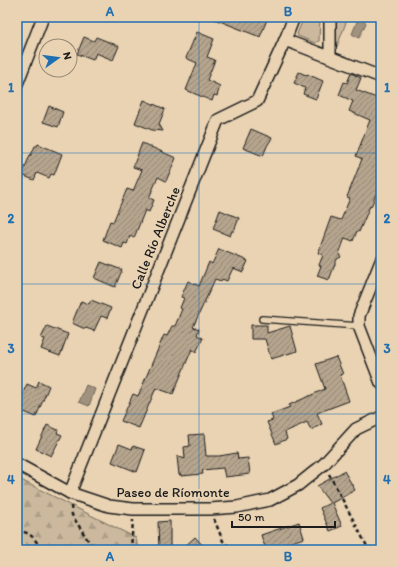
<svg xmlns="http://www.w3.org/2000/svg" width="398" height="567" font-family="Itim,sans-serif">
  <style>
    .forest { fill: url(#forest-firs); stroke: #746a5c }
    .garden { fill: #cbb89d; stroke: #746a5c }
    .water { fill: #a1927e; stroke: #6c6357 }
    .building { fill: url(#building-hatch); stroke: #1c1c1c }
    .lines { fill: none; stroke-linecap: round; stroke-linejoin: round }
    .lane-casing { stroke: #1c1c1c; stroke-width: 8 }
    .street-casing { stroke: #1c1c1c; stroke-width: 14 }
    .path { stroke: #1c1c1c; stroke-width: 2.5; stroke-dasharray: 4 3; stroke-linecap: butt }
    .lane { stroke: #e9d3b3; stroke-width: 5.5 }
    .street { stroke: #e9d3b3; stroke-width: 11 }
    .grid { fill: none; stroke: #1f6fb2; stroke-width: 1; stroke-opacity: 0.55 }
    .labels { text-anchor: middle; stroke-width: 4; stroke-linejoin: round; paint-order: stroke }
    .street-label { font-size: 14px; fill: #1c1c1c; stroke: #e9d3b3 }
    .neatline { fill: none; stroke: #1f6fb2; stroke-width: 1.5 }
    .grid-label { font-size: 13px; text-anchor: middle; font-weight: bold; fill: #1f6fb2 }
  </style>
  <defs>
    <pattern id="forest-firs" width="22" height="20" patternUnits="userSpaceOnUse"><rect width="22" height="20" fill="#cbb89d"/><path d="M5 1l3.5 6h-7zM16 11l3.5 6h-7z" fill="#ae9e87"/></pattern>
    <pattern id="building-hatch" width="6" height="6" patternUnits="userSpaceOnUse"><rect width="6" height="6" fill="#b6a58e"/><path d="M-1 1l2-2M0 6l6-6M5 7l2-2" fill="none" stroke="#938673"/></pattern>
  </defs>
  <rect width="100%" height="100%" fill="#e9d3b3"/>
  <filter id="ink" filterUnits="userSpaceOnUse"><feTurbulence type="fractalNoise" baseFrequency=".025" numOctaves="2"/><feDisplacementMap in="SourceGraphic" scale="8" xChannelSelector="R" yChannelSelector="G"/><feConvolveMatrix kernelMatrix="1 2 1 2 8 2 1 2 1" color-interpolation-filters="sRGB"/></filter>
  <g filter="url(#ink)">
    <!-- forest -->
    <polygon class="forest" points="17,478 136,538 138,550 17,550"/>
    <!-- garden -->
    <g class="garden">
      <polygon points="304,17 320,17 319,41 315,43 298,36 297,34"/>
      <polygon points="337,17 348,17 336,49 335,46"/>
    </g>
    <!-- water -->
    <g class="water">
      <polygon points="358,19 363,19 366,23 359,38 352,34"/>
      <polygon points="86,385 95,389 89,406 79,402"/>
    </g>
    <!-- building -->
    <g class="building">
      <polygon points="213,17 268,17 260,37 212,18"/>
      <polygon points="197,32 214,39 207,57 215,60 207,80 220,86 217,96 214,95 212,101 186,90 197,63 186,58"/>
      <polygon points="84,37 94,41 96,37 119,46 113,60 96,53 93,60 77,54"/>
      <polygon points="299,72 306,75 307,74 323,81 316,99 303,94 305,88 294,83"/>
      <polygon points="351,73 361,78 356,90 379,99 381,95 381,181 371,207 370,206 359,232 357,231 353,241 345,238 339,254 341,257 337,259 329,280 317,276 321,266 319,265 323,255 318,253 331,217 341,220 350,198 347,197 362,159 356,156 370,120 349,111 353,101 339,95 344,82 347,83"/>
      <polygon points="144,100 165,109 159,124 163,131 152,130 135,123"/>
      <polygon points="49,106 63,112 58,127 43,122"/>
      <polygon points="251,129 272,138 267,146 263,156 243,148"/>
      <polygon points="142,143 176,158 166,181 158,177 149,198 154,200 149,212 145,210 134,238 130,236 127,244 124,243 122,248 103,240 110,221 113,222 127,189 133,191 142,170 133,167"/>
      <polygon points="38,144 62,154 54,175 51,174 49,178 37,173 34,180 22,175 30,155 31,155 35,146 37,146"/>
      <polygon points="220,210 239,218 234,231 232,231 230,236 213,229"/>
      <polygon points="219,249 248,261 243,272 233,268 227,281 222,279 221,281 215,279 193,327 199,329 197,335 203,338 196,352 192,349 173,394 156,388 139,428 121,421 133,394 138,396 164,335 167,336 172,326 175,326 182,309 180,308 184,298 181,297 188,281 199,286 209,262 212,264"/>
      <polygon points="101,262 122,270 115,287 94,278"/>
      <polygon points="91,300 111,308 107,318 101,316 94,331 86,328 85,329 72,323 81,301 89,304"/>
      <polygon points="251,325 267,325 267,333 290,326 297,351 271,359 265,339 251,339"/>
      <polygon points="47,326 68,334 60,356 41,349 45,339 41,338"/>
      <polygon points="336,357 343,374 340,375 349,401 317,413 322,424 311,430 307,422 285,432 287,439 276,444 267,422 273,420 271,414 290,407 289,405 325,389 316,364"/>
      <polygon points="39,381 49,386 36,417 17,409 17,406 27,384 36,388"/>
      <polygon points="47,425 58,430 57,433 62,435 51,456 36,449"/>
      <polygon points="204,434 206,456 219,456 237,453 238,459 248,458 250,474 225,477 223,468 202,470 203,474 181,476 181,474 179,475 177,456 185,459 184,447 190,446 189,435"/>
      <polygon points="119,444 132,449 133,446 145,450 137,472 112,462"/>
      <polygon points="344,471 355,490 332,503 342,526 330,531 320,508 330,503 317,486"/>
      <polygon points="170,521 170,550 159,550 158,522"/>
      <polygon points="299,522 304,538 266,550 261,535"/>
      <polygon points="195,537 207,550 181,550"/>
    </g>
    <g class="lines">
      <defs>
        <polyline id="lane" points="262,319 359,326"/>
        <g id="street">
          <polyline points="330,17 330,57"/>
          <polyline points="285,40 381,77"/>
          <polyline points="17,84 43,17"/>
          <polyline points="381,261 359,316 359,326 381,383"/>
          <polyline points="17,464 70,493 109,506 133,509 210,509 237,507 270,500 298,485 324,464 356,429 381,417"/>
          <polyline points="70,493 218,120 257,101 285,40 294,17"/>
        </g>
      </defs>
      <!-- lane casing -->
      <use href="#lane" class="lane-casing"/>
      <!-- street casing -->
      <use href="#street" class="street-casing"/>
      <!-- path -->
      <g class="path">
        <polyline points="329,474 369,550"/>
        <polyline points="71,506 72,515 91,545 98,550"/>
        <polyline points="214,519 223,541 233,550"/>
        <path d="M17 530C32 533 34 538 42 550"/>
        <polyline points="131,550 133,520"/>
      </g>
      <!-- lane -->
      <use href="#lane" class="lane"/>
      <!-- street -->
      <use href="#street" class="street"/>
    </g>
  </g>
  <!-- grid -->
  <path class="grid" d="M199 17V550M17 153H381M17 284H381M17 414H381"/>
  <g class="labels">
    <!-- street labels -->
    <g class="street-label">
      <text transform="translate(155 238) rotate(-68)" y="5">Calle Río Alberche</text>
      <text x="173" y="497">Paseo de Ríomonte</text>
    </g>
  </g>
  <!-- margin -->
  <rect width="398" height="567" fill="none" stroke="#e9d3b3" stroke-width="44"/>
  <!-- north arrow -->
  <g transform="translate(58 58) rotate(76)"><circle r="19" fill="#e9d3b3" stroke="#978a77"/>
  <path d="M0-3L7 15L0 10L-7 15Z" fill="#1f6fb2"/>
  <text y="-6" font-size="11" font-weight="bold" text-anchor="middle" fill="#1c1c1c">N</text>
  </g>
  <!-- scale -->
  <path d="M232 521v6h103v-6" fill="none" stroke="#1c1c1c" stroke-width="2"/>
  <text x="238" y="521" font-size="12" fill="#1c1c1c" stroke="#e9d3b3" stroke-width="3" paint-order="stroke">50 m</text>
  <rect x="22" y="22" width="354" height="523" class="neatline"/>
  <g class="grid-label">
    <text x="110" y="16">A</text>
    <text x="288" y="16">B</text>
    <text x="11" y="92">1</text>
    <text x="387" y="92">1</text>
    <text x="11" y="223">2</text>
    <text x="387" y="223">2</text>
    <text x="11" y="353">3</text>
    <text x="387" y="353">3</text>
    <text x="11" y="484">4</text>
    <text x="387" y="484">4</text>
    <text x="110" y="561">A</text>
    <text x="288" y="561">B</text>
  </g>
</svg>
